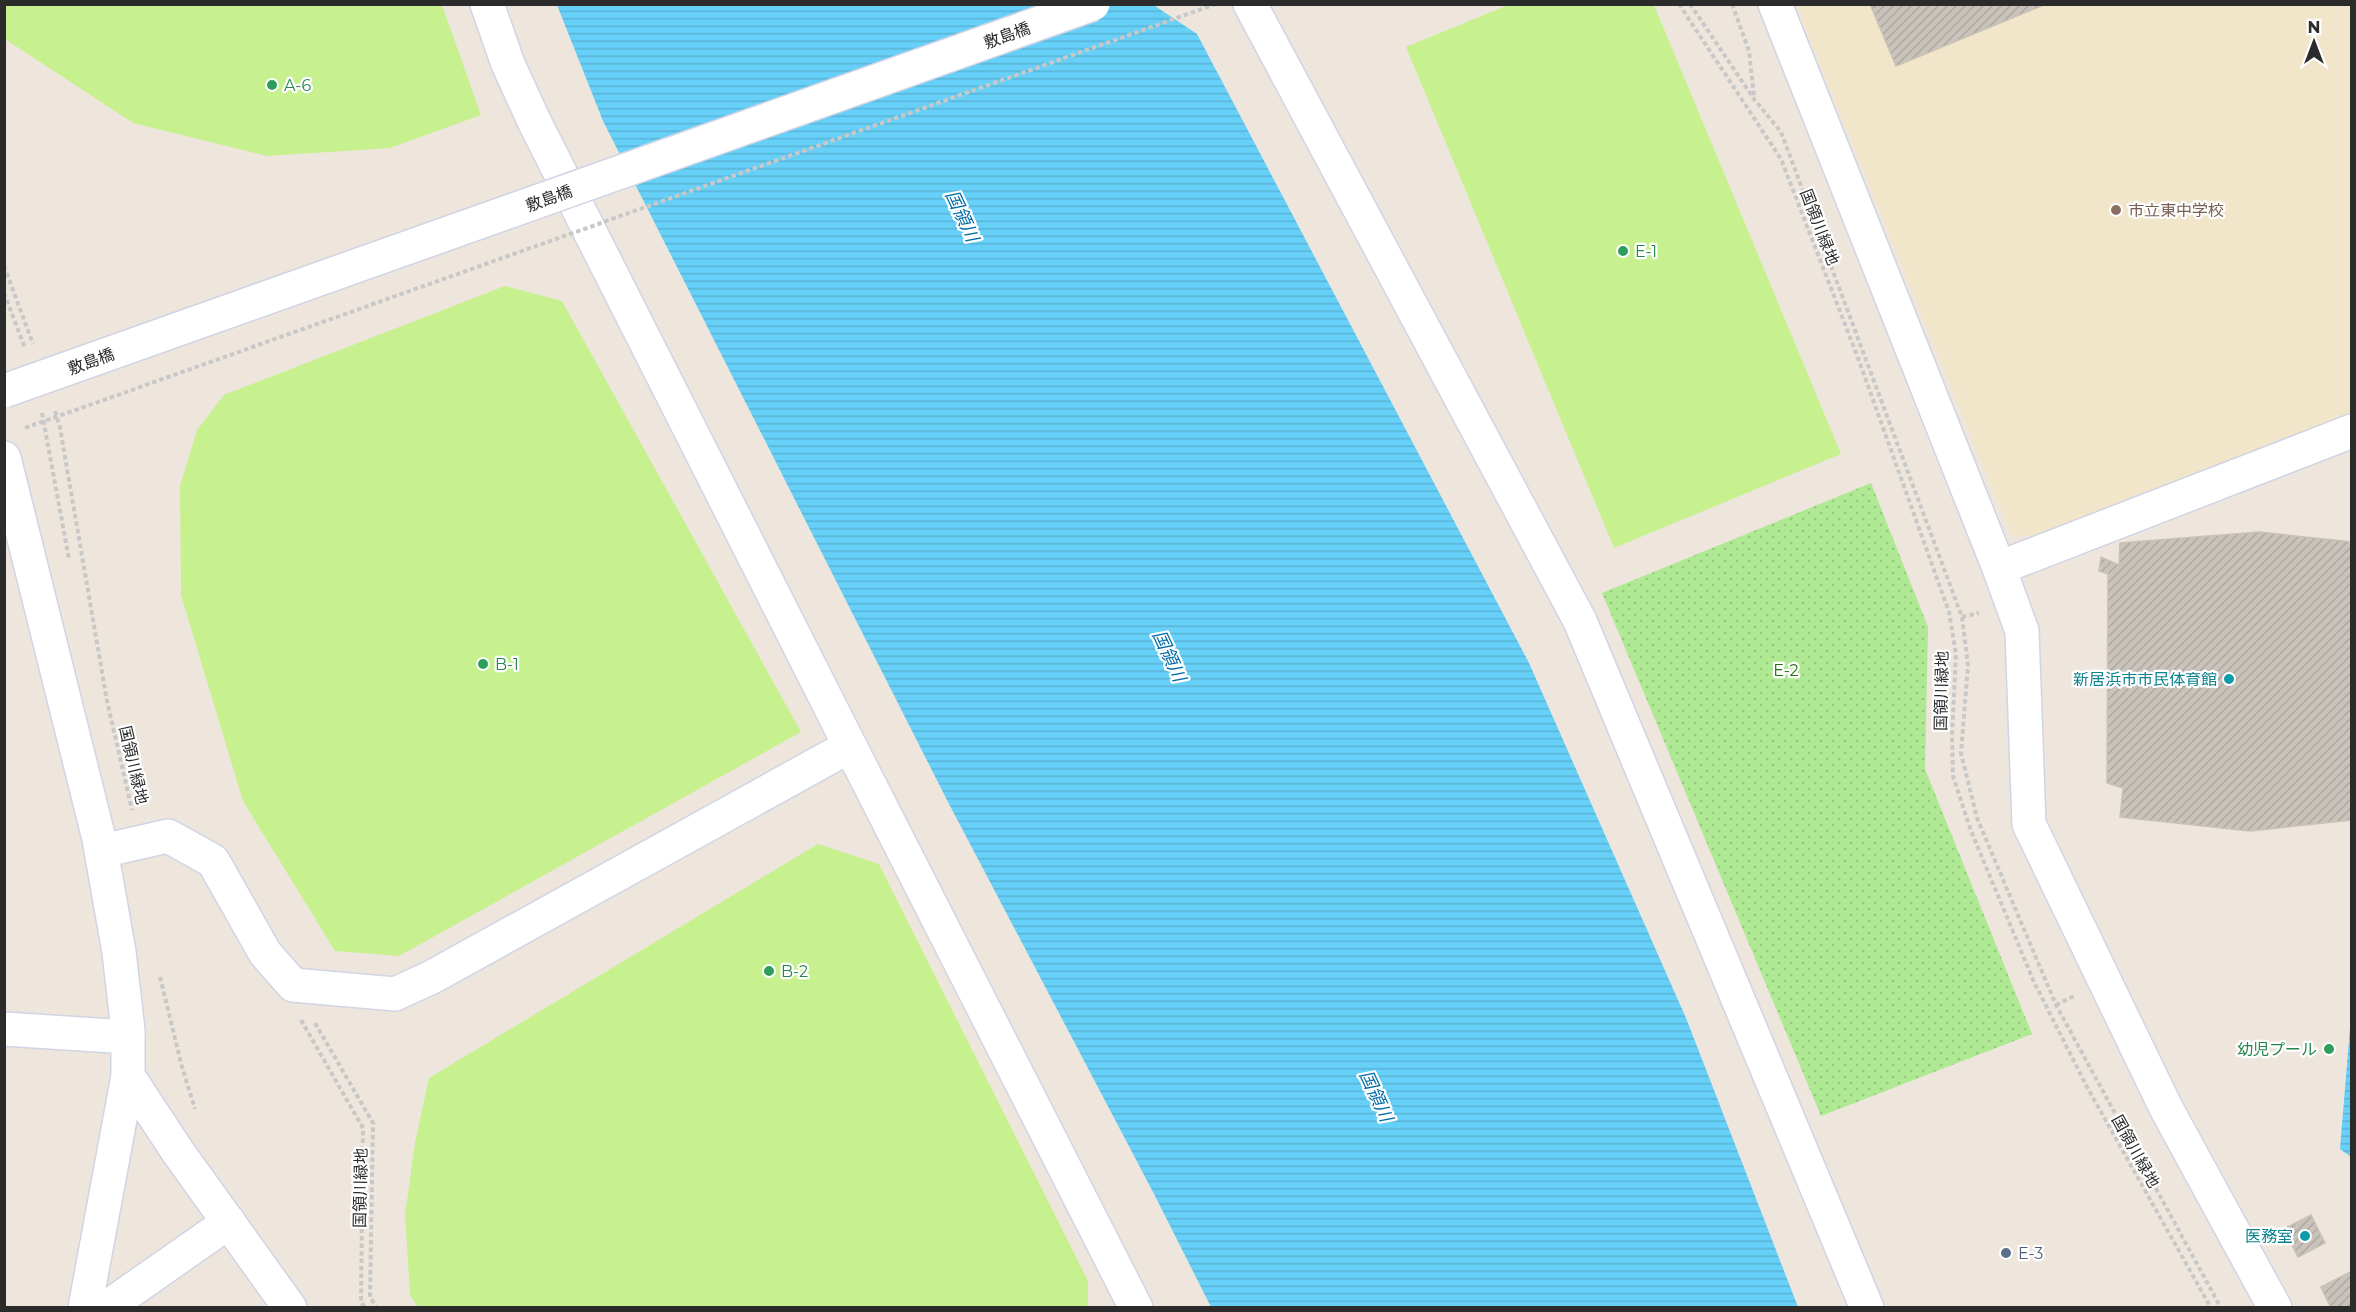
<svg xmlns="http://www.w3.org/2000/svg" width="2356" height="1312" font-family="Montserrat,'Noto Sans JP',sans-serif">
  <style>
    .education { fill: #f1e5ca }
    .grass { fill: url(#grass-dots) }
    .pitch { fill: #c6f18e }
    .water { fill: url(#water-rules) }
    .building { fill: url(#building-hatch); stroke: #c9c2b5; stroke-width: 1.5 }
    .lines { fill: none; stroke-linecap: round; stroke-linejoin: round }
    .minor-casing { stroke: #d1d4e5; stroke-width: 36 }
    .path { stroke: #c8c8c8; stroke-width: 4; stroke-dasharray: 4.5 3; stroke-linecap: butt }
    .minor { stroke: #fff; stroke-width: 33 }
    .minor-bridge-casing { stroke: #d1d4e5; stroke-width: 36; stroke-linecap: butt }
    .path-bridge { stroke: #c8c8c8; stroke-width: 4; stroke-dasharray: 4.5 3; stroke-linecap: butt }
    .minor-bridge { stroke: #fff; stroke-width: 33 }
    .leisure-dot { fill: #2e9e5b; stroke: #fff; stroke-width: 2 }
    .education-dot { fill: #8d6e63; stroke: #fff; stroke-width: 2 }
    .culture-dot { fill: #0f9aa8; stroke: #fff; stroke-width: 2 }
    .service-dot { fill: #5c6f8a; stroke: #fff; stroke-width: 2 }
    .labels { text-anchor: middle; stroke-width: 4.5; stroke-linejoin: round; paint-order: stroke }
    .street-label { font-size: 16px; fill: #2b2b2b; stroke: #fff }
    .leisure-label { font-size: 16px; fill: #27864d; stroke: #fff; text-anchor: start }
    .education-label { font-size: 16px; fill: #785e54; stroke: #fff; text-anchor: start }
    .park-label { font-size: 16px; fill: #266e14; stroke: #fff }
    .culture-label { font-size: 16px; fill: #0d838f; stroke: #fff; text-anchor: end }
    .service-label { font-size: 16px; fill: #4e5e75; stroke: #fff; text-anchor: start }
    .water-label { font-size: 18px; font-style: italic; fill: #026ca7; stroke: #fff }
  </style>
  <defs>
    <pattern id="grass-dots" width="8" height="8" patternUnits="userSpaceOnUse" patternTransform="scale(1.5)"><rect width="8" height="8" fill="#afe993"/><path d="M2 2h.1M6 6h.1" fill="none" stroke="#97c87f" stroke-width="1.8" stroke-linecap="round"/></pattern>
    <pattern id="water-rules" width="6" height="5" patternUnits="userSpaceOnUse" patternTransform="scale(1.5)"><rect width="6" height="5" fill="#66d0f8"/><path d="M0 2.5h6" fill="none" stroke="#59b3d5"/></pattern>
    <pattern id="building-hatch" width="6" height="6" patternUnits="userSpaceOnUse" patternTransform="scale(1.5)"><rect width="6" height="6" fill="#c9c3bb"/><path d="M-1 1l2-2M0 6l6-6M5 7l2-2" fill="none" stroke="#ada8a1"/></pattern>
  </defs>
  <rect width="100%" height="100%" fill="#eee6dc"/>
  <!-- education -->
  <polygon class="education" points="1796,5 2351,5 2351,415 2036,535 2012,536"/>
  <!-- grass -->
  <polygon class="grass" points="1871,483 1928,627 1925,769 2032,1034 1821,1116 1602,593"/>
  <!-- pitch -->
  <g class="pitch">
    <polygon points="5,4 442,5 481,115 390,148 267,156 133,123 5,39"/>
    <polygon points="1508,5 1654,5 1841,454 1614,548 1406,47"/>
    <polygon points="505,286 562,301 801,732 399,956 335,951 243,801 181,595 180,486 197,430 224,395"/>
    <polygon points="818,844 879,864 1088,1281 1088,1307 418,1307 410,1295 405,1215 415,1143 429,1078"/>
  </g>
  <!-- water -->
  <g class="water">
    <polygon points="1152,4 1197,34 1529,663 1686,1018 1798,1307 1211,1307 1153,1192 948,802 603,121 557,5"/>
    <polygon points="2351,1016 2351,1157 2340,1149"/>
  </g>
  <!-- building -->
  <g class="building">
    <polygon points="1870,4 2046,4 1896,66"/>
    <polygon points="2259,532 2352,542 2352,820 2250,831 2120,817 2123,788 2107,783 2108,574 2099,571 2101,557 2119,565 2120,543"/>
    <polygon points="2311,1215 2325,1243 2298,1257 2284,1229"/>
    <polygon points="2352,1271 2352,1308 2331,1308 2321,1287"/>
  </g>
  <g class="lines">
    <defs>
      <g id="minor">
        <polyline points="487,4 508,64 534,121 850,746 1136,1308"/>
        <polyline points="1250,4 1580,621 1867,1308"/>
        <polyline points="1775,4 1999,568 2022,631 2029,824 2166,1108 2275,1308"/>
        <polyline points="4,458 99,839 119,952 128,1030 128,1076 85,1308"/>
        <polyline points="1999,568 2352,431"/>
        <polyline points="102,851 168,836 213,861 265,953 293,985 395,994 432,977 850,746"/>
        <polyline points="4,1029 128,1037"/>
        <polyline points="128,1076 178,1152 290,1308"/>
        <polyline points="106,1308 229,1222"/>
      </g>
    </defs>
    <!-- minor casing -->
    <use href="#minor" class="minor-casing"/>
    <!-- path -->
    <g class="path">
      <polyline points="1679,4 1781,159 1858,358 1949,612 1956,654 1952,737 1953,776 1971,831 2034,982 2087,1087 2211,1308"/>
      <polyline points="1690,4 1754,99 1781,132 1962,617 1968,665 1961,753 1977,818 2056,1005 2221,1308"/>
      <polyline points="1732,4 1749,51 1754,97"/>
      <polyline points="4,266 33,344"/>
      <polyline points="4,293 25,348"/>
      <polyline points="55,411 60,428 107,701 132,810"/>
      <polyline points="42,413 69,559"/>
      <polyline points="1962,617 1979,613"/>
      <polyline points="160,977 182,1067 195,1109"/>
      <polyline points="2056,1005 2074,996"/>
      <polyline points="301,1020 363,1128 361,1302 365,1308"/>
      <polyline points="315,1023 373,1123 370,1297 377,1308"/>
    </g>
    <!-- minor -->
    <use href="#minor" class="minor"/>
    <defs>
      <polyline id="minor-bridge" points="4,391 1093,4"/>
    </defs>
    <!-- minor-bridge casing -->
    <use href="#minor-bridge" class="minor-bridge-casing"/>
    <!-- path-bridge -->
    <polyline class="path-bridge" points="25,428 1216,4"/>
    <!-- minor-bridge -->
    <use href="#minor-bridge" class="minor-bridge"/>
  </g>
  <!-- markers -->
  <g class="leisure-dot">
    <circle cx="272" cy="85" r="6"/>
    <circle cx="1623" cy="251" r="6"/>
    <circle cx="483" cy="664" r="6"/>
    <circle cx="769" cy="971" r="6"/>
    <circle cx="2329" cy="1049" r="6"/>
  </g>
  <circle class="education-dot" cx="2116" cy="210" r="6"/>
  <g class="culture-dot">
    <circle cx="2229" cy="679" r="6"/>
    <circle cx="2305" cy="1236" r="6"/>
  </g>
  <circle class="service-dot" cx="2006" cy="1253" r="6"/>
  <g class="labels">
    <!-- street labels -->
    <g class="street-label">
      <text transform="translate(1007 35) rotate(-20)" y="6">敷島橋</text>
      <text transform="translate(549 198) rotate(-20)" y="6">敷島橋</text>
      <text transform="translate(1820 227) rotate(69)" y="6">国領川緑地</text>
      <text transform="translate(91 361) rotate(-20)" y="6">敷島橋</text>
      <text transform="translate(1941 691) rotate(-89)" y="6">国領川緑地</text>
      <text transform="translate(134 765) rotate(77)" y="6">国領川緑地</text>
      <text transform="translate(2136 1151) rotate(61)" y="6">国領川緑地</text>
      <text transform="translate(360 1188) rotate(-89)" y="6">国領川緑地</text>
    </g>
    <!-- leisure labels -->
    <g class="leisure-label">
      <text x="284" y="91">A-6</text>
      <text x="1635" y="257">E-1</text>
      <text x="495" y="670">B-1</text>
      <text x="781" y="977">B-2</text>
      <text x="2317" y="1055" text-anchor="end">幼児プール</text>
    </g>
    <!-- education labels -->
    <g class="education-label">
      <text x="2128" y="216">市立東中学校</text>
    </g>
    <!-- park labels -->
    <g class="park-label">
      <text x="1786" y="676">E-2</text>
    </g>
    <!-- culture labels -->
    <g class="culture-label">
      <text x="2217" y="685">新居浜市市民体育館</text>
      <text x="2293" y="1242">医務室</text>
    </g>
    <!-- service labels -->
    <g class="service-label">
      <text x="2018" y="1259">E-3</text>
    </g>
    <!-- water labels -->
    <g class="water-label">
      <text transform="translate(962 216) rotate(65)" y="6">国領川</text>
      <text transform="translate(1169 656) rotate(65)" y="6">国領川</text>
      <text transform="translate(1376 1096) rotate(65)" y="6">国領川</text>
    </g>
  </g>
  <!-- border -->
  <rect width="2356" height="1312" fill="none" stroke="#2b2b2b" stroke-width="12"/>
  <!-- north arrow -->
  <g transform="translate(2314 42)" stroke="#ffffff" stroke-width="4.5" paint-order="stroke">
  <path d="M0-4.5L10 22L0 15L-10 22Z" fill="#2b2b2b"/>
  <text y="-9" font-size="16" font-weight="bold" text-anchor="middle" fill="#2b2b2b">N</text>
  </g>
</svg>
